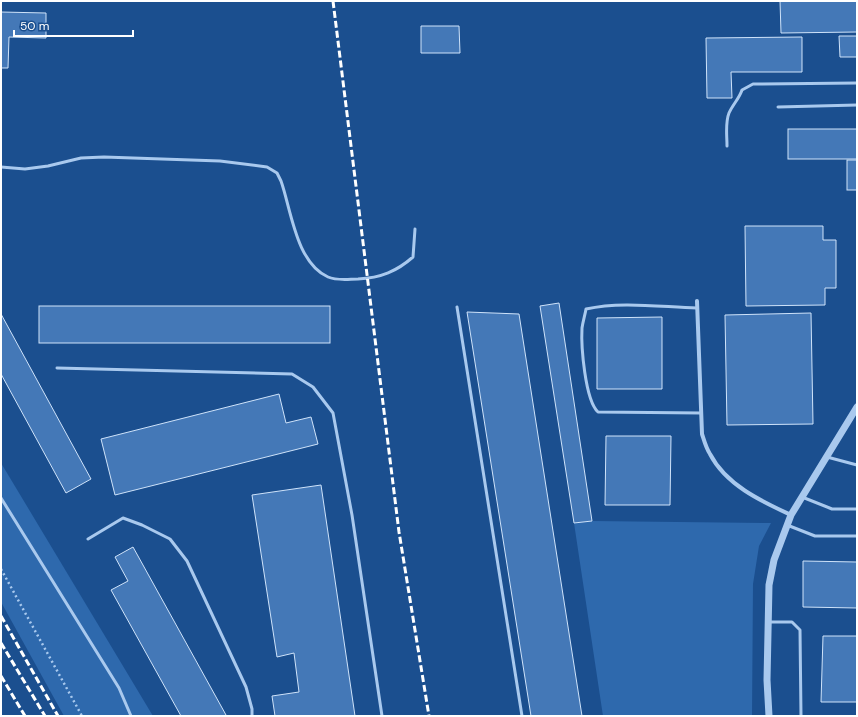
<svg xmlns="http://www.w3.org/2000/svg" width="858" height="717" font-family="'DM Sans',sans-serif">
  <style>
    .green { fill: #2e69ad }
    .building { fill: #4478b7; stroke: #cfe3fa }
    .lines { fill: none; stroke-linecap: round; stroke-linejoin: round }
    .path { stroke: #a9c9ee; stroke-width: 2.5; stroke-dasharray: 2 3; stroke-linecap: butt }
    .service { stroke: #a9c9ee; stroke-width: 3 }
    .minor { stroke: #a9c9ee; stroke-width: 4 }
    .tertiary { stroke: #a9c9ee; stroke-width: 7 }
    .rail { stroke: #fff; stroke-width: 3; stroke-dasharray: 7 3; stroke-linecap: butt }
  </style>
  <rect width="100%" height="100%" fill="#1b4f8f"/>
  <!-- green -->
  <g class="green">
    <polygon points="1,463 153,716 64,716 1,602"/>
    <polygon points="592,521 771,523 759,546 753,584 752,716 603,716 574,523"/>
  </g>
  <!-- building -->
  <g class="building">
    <polygon points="780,1 857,1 857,32 781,33"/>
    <polygon points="1,12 46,13 46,38 9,37 8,68 1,68"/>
    <polygon points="421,26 459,26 460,53 421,53"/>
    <polygon points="839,36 857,36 857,57 840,57"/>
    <polygon points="802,37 802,72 731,72 732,98 707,98 706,38"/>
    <rect x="788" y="129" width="69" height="30"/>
    <rect x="847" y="160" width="10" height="30"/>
    <polygon points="745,226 823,226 823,240 836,240 836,288 825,288 825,305 746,306"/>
    <polygon points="559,303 592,521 574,523 540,306"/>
    <rect x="39" y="306" width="291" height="37"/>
    <polygon points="467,312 519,314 582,716 531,716"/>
    <polygon points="811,313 813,424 727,425 725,315"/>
    <polygon points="1,314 91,479 66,493 1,374"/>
    <polygon points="662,317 662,389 597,389 597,318"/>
    <polygon points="279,394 286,423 311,417 318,444 115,495 101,439"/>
    <polygon points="606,436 671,436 670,505 605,505"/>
    <polygon points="321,485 355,716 275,716 272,696 299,692 294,653 277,657 252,495"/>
    <polygon points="133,547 226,715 224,716 181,716 111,590 128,581 115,557"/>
    <polygon points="803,561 857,562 857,608 803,607"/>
    <polygon points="823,636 857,636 857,702 821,702"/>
  </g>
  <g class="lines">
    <!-- path -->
    <polyline class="path" points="1,569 82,716"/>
    <!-- service -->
    <g class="service">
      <polyline points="778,107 857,105"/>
      <path d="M727 146C727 135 725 123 729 113 733 104 739 99 742 90L753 84 857 83"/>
      <path d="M1 167 25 169 48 166 81 158 104 157 220 161 267 167 277 173 281 181C291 209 296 263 328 277 337 281 349 279 358 279 381 278 397 271 413 257L415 229"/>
      <polyline points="457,307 522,716"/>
      <path d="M697 308C661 307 621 301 586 309 585 315 583 321 582 328 581 346 585 400 598 412L701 413"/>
      <polyline points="57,368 292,374 313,387 333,413 352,515 382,716"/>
      <polyline points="827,457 857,465"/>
      <polyline points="802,497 832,509 857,509"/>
      <polyline points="1,498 119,688 131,716"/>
      <polyline points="787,525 815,536 857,536"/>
      <polyline points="88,539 123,518 142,525 170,539 187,561 246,687 252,709 252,716"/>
      <polyline points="768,622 792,622 800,630 801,716"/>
    </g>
    <!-- minor -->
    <path class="minor" d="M697 301 702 434C704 440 706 448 710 454 726 485 761 501 791 515"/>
    <!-- tertiary -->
    <polyline class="tertiary" points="769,716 767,680 769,585 774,560 791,515 857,407"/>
    <!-- rail -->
    <g class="rail">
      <polyline points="333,1 399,532 429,716"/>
      <polyline points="1,616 58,716"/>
      <polyline points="1,643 45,716"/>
      <polyline points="1,676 25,716"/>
    </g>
  </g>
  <!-- border -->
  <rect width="858" height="717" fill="none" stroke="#ffffff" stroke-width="4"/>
  <!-- scale -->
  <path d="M14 30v6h119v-6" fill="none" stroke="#ffffff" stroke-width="2"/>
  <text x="20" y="30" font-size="12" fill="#ffffff" stroke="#1b4f8f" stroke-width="3" paint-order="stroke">50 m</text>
</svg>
